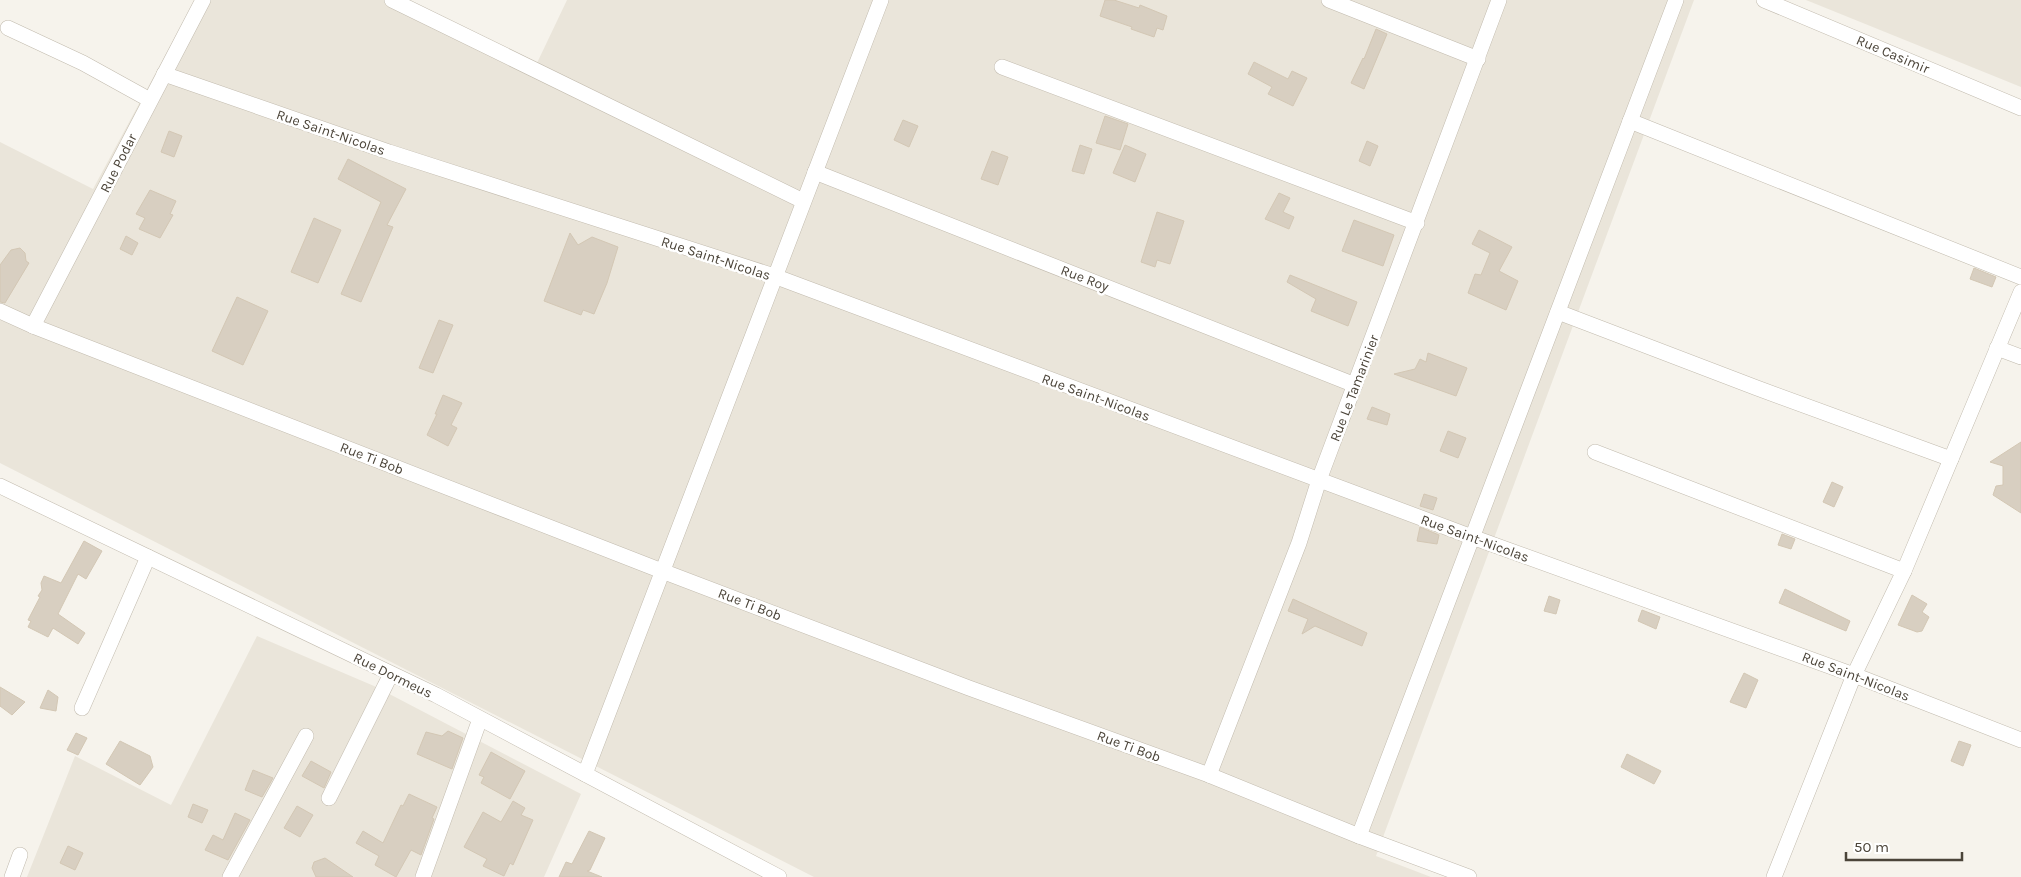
<svg xmlns="http://www.w3.org/2000/svg" width="2021" height="877" font-family="Karla,sans-serif">
  <style>
    .residential { fill: #eae5da }
    .building { fill: #d8cfc1; stroke: #d3c7b4 }
    .lines { fill: none; stroke-linecap: round; stroke-linejoin: round }
    .street-casing { stroke: #c2bbae; stroke-width: 16 }
    .street { stroke: #fff; stroke-width: 15 }
    .labels { text-anchor: middle; stroke-width: 5; stroke-linejoin: round; paint-order: stroke }
    .street-label { font-size: 14px; fill: #4b4439; stroke: #fff }
  </style>
  <rect width="100%" height="100%" fill="#f6f3ec"/>
  <!-- residential -->
  <g class="residential">
    <polygon points="195,0 390,0 537,63 567,0 1694,0 1376,856 1431,877 814,877 0,463 0,142 93,189"/>
    <polygon points="1806,0 2021,0 2021,87"/>
    <polygon points="257,636 374,686 581,794 544,877 27,877 75,756 171,805"/>
  </g>
  <!-- building -->
  <g class="building">
    <polygon points="1105,0 1114,0 1139,8 1140,5 1167,16 1163,30 1157,28 1154,37 1131,29 1132,27 1100,16"/>
    <polygon points="1376,29 1387,34 1364,89 1351,83 1363,58 1364,59"/>
    <polygon points="1254,62 1288,79 1292,71 1307,78 1293,106 1268,94 1272,87 1248,74"/>
    <polygon points="1105,116 1128,124 1120,150 1096,143"/>
    <polygon points="903,120 918,126 909,147 894,140"/>
    <polygon points="169,131 182,136 174,157 161,152"/>
    <polygon points="1367,141 1378,146 1370,166 1359,161"/>
    <polygon points="1080,145 1092,149 1084,174 1072,171"/>
    <polygon points="1125,145 1146,154 1135,182 1113,173"/>
    <polygon points="992,151 1008,157 998,185 981,179"/>
    <polygon points="348,159 406,189 387,225 393,227 361,302 341,294 381,202 338,179"/>
    <polygon points="150,190 176,201 170,214 173,215 160,238 139,229 145,218 136,214"/>
    <polygon points="1279,193 1290,198 1283,212 1294,217 1289,229 1265,219"/>
    <polygon points="1157,212 1184,221 1170,264 1157,260 1155,267 1141,262"/>
    <polygon points="314,218 341,230 318,283 291,272"/>
    <polygon points="1354,220 1394,235 1383,266 1342,251"/>
    <polygon points="1479,230 1512,247 1499,271 1518,281 1506,310 1468,293 1475,274 1481,275 1490,253 1472,244"/>
    <polygon points="570,233 578,245 592,237 618,247 607,283 594,314 583,310 581,315 544,301"/>
    <polygon points="126,236 138,243 132,255 120,249"/>
    <polygon points="20,248 25,253 26,261 29,263 5,303 0,302 0,265 11,250"/>
    <polygon points="1974,268 1996,277 1992,287 1970,279"/>
    <polygon points="1290,275 1357,302 1348,326 1311,311 1316,299 1287,282"/>
    <polygon points="237,297 268,311 243,365 212,351"/>
    <polygon points="439,320 453,325 433,373 419,368"/>
    <polygon points="1428,353 1467,368 1456,396 1394,374 1415,369 1420,359 1426,362"/>
    <polygon points="443,395 462,403 451,425 457,428 448,446 427,435 437,414 435,414"/>
    <polygon points="1372,407 1390,414 1387,425 1367,419"/>
    <polygon points="1448,431 1466,438 1458,458 1440,451"/>
    <polygon points="2021,442 2021,513 1993,495 1996,486 2003,485 2003,466 1990,462"/>
    <polygon points="1832,482 1843,487 1834,507 1823,502"/>
    <polygon points="1424,494 1437,498 1433,510 1420,506"/>
    <polygon points="1420,527 1439,535 1437,544 1417,541"/>
    <polygon points="1782,534 1795,539 1791,549 1778,545"/>
    <polygon points="84,541 102,551 86,579 78,574 58,614 85,633 78,644 53,628 48,637 28,627 31,621 28,620 40,597 38,596 42,590 41,583 44,576 61,583"/>
    <polygon points="1785,589 1850,621 1846,631 1779,603"/>
    <polygon points="1912,595 1927,604 1922,612 1929,617 1922,631 1917,632 1898,625"/>
    <polygon points="1549,596 1560,600 1556,614 1544,611"/>
    <polygon points="1293,599 1367,633 1362,646 1315,626 1302,634 1308,619 1288,611"/>
    <polygon points="1642,610 1660,617 1656,629 1638,621"/>
    <polygon points="1744,673 1758,680 1746,708 1730,702"/>
    <polygon points="0,687 25,702 12,715 0,706"/>
    <polygon points="48,690 58,697 56,711 40,708"/>
    <polygon points="448,731 463,738 452,769 417,754 426,732 442,736"/>
    <polygon points="76,733 87,738 78,755 67,750"/>
    <polygon points="120,741 150,756 153,767 140,785 106,764"/>
    <polygon points="1959,741 1971,745 1963,766 1951,761"/>
    <polygon points="491,752 525,771 510,799 481,783 484,777 479,775"/>
    <polygon points="1627,754 1661,771 1654,784 1621,767"/>
    <polygon points="311,761 331,772 324,788 302,776"/>
    <polygon points="253,770 273,778 262,797 245,790"/>
    <polygon points="409,794 437,807 432,818 434,819 421,855 411,850 396,877 375,865 379,856 356,843 363,831 383,843 401,805 403,806"/>
    <polygon points="513,801 525,808 521,815 533,820 513,865 510,863 504,876 483,866 487,859 464,847 483,812 501,822"/>
    <polygon points="193,804 208,810 202,823 188,817"/>
    <polygon points="297,806 313,815 300,837 284,828"/>
    <polygon points="235,813 250,820 228,860 205,850 213,835 223,840"/>
    <polygon points="589,831 605,838 590,870 587,871 602,877 559,877 566,862 572,864"/>
    <polygon points="68,846 83,853 75,870 60,863"/>
    <polygon points="325,858 353,877 316,877 312,868 314,862"/>
  </g>
  <g class="lines">
    <defs>
      <g id="street">
        <polyline points="392,0 803,201"/>
        <polyline points="1329,0 1478,59"/>
        <polyline points="1764,0 2021,108"/>
        <polyline points="8,28 83,63 150,100"/>
        <polyline points="1002,67 1417,223"/>
        <polyline points="164,74 389,152 774,276 1472,537 1854,675 2021,740"/>
        <polyline points="1630,121 2021,277"/>
        <polyline points="815,172 1355,385"/>
        <polyline points="0,311 33,326 662,571 969,688 1209,775 1359,836 1469,877"/>
        <polyline points="1558,312 1757,388 1951,459"/>
        <polyline points="33,326 203,0"/>
        <polyline points="1997,348 2021,357"/>
        <polyline points="1595,452 1904,571"/>
        <polyline points="0,486 436,695 779,877"/>
        <polyline points="82,708 148,557"/>
        <polyline points="585,774 881,0"/>
        <polyline points="1209,775 1299,543 1319,480 1499,0"/>
        <polyline points="329,798 391,674"/>
        <polyline points="1359,836 1676,0"/>
        <polyline points="12,877 20,855"/>
        <polyline points="230,877 306,736"/>
        <polyline points="423,877 480,719"/>
        <polyline points="1774,877 1854,675 1904,571 2021,292"/>
      </g>
    </defs>
    <!-- street casing -->
    <use href="#street" class="street-casing"/>
    <!-- street -->
    <use href="#street" class="street"/>
  </g>
  <g class="labels">
    <!-- street labels -->
    <g class="street-label">
      <text transform="translate(1893 54) rotate(23)" y="5">Rue Casimir</text>
      <text transform="translate(331 132) rotate(19)" y="5">Rue Saint-Nicolas</text>
      <text transform="translate(118 163) rotate(-63)" y="5">Rue Podar</text>
      <text transform="translate(716 258) rotate(18)" y="5">Rue Saint-Nicolas</text>
      <text transform="translate(1085 278) rotate(21)" y="5">Rue Roy</text>
      <text transform="translate(1354 388) rotate(-69)" y="5">Rue Le Tamarinier</text>
      <text transform="translate(1096 397) rotate(20)" y="5">Rue Saint-Nicolas</text>
      <text transform="translate(372 458) rotate(21)" y="5">Rue Ti Bob</text>
      <text transform="translate(1475 538) rotate(20)" y="5">Rue Saint-Nicolas</text>
      <text transform="translate(750 604) rotate(21)" y="5">Rue Ti Bob</text>
      <text transform="translate(393 675) rotate(26)" y="5">Rue Dormeus</text>
      <text transform="translate(1856 676) rotate(21)" y="5">Rue Saint-Nicolas</text>
      <text transform="translate(1129 746) rotate(20)" y="5">Rue Ti Bob</text>
    </g>
  </g>
  <!-- scale -->
  <path d="M1846 852v8h116v-8" fill="none" stroke="#4b4439" stroke-width="2.5"/>
  <text x="1854" y="852" font-size="15" fill="#4b4439" stroke="#ffffff" stroke-width="4" paint-order="stroke">50 m</text>
</svg>
